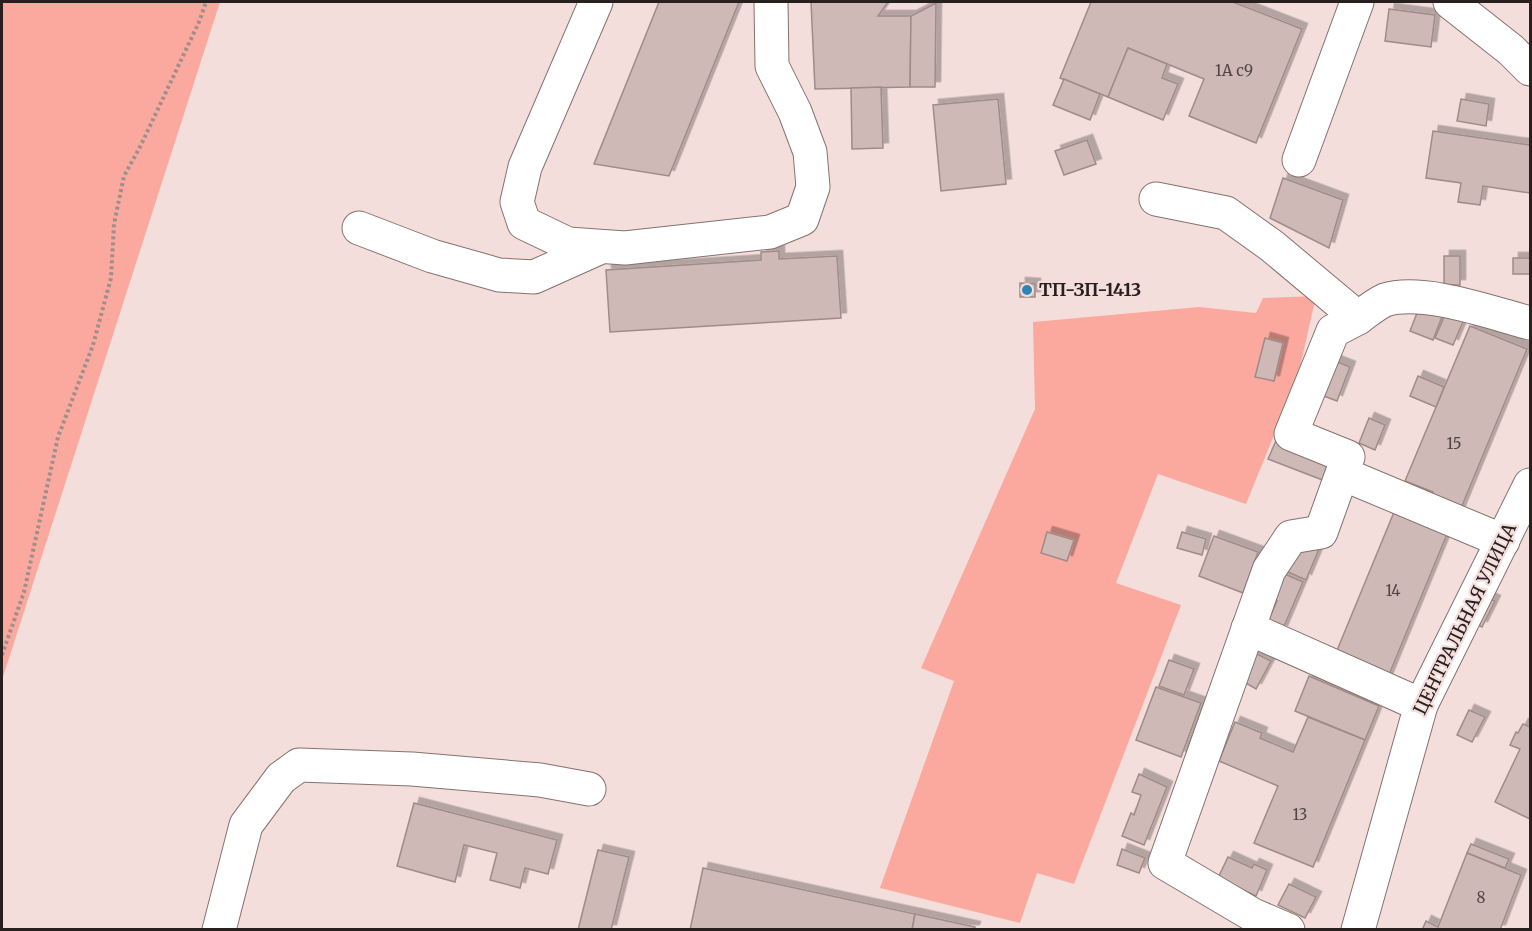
<svg xmlns="http://www.w3.org/2000/svg" width="1532" height="931" font-family="Merriweather,serif">
  <style>
    .green { fill: #fba99f }
    .building { fill: #cfb9b6; stroke: #9f8b88; stroke-width: 1.5; filter: url(#shadow) }
    .lines { fill: none; stroke-linecap: round; stroke-linejoin: round }
    .minor-casing { stroke: #85726f; stroke-width: 35 }
    .path { stroke: #9e8e8c; stroke-width: 4; stroke-dasharray: 3 3; stroke-linecap: butt }
    .minor { stroke: #fff; stroke-width: 33 }
    .poi-dot { fill: #2e85b4; stroke: #f4dedb; stroke-width: 2 }
    .labels { text-anchor: middle; stroke-width: 4.5; stroke-linejoin: round; paint-order: stroke }
    .number-label { font-size: 15px; fill: #524645 }
    .poi-label { font-size: 18px; font-weight: bold; fill: #28201f; stroke: #f4dedb; text-anchor: start }
    .street-label { font-size: 18px; fill: #28201f; stroke: #f4dedb }
  </style>
  <defs>
    <filter id="shadow"><feDropShadow dx="5.5" dy="-5.5" stdDeviation="0" flood-color="#0004"/></filter>
  </defs>
  <rect width="100%" height="100%" fill="#f4dedb"/>
  <!-- green -->
  <g class="green">
    <polygon points="2,2 220,2 2,680"/>
    <polygon points="1316,296 1298,376 1246,504 1158,474 1116,583 1181,605 1074,884 1037,873 1020,923 880,888 954,681 921,668 1035,409 1033,322 1199,307 1256,313 1263,298"/>
  </g>
  <!-- building -->
  <g class="building">
    <polygon points="659,2 739,2 669,176 594,164"/>
    <polygon points="811,2 888,2 878,16 911,16 910,87 815,89"/>
    <polygon points="1091,2 1233,2 1302,29 1256,143 1189,116 1204,79 1128,48 1108,97 1060,78"/>
    <polygon points="936,3 935,87 910,87 911,16"/>
    <polygon points="1389,9 1435,15 1431,47 1385,41"/>
    <polygon points="1128,48 1167,64 1162,78 1178,84 1163,120 1108,97"/>
    <polygon points="1064,79 1100,94 1090,120 1053,105"/>
    <polygon points="881,87 883,148 852,149 851,88"/>
    <polygon points="998,99 1006,184 941,191 933,105"/>
    <polygon points="1461,99 1489,104 1486,126 1457,121"/>
    <polygon points="1433,131 1530,145 1530,193 1483,186 1480,205 1458,202 1461,183 1426,178"/>
    <polygon points="1087,140 1096,164 1064,175 1055,151"/>
    <polygon points="1283,178 1343,200 1329,248 1270,218"/>
    <polygon points="779,251 779,259 837,256 841,318 610,332 606,270 761,260 761,252"/>
    <rect x="1444" y="256" width="16" height="29"/>
    <rect x="1513" y="258" width="17" height="16"/>
    <polygon points="1020,283 1035,284 1035,297 1020,297"/>
    <polygon points="1420,305 1443,314 1433,340 1410,331"/>
    <polygon points="1447,310 1465,317 1453,345 1435,338"/>
    <polygon points="1470,326 1527,349 1459,513 1429,500 1433,492 1405,481"/>
    <polygon points="1265,338 1283,343 1274,381 1255,377"/>
    <polygon points="1330,359 1350,367 1337,401 1316,393"/>
    <polygon points="1418,376 1444,387 1436,407 1410,396"/>
    <polygon points="1369,418 1385,425 1375,450 1359,443"/>
    <polygon points="1278,436 1335,458 1325,481 1268,459"/>
    <polygon points="1399,500 1452,522 1386,682 1333,660"/>
    <polygon points="1047,532 1074,540 1067,561 1041,553"/>
    <polygon points="1182,532 1206,539 1202,555 1177,548"/>
    <polygon points="1214,536 1258,552 1243,593 1199,576"/>
    <polygon points="1301,542 1319,549 1306,580 1288,572"/>
    <polygon points="1278,571 1303,582 1282,631 1267,624 1277,601 1268,597"/>
    <polygon points="1483,595 1495,601 1482,627 1470,621"/>
    <polygon points="1253,652 1271,661 1256,689 1239,679"/>
    <polygon points="1169,660 1194,669 1184,695 1159,686"/>
    <polygon points="1309,676 1379,706 1365,740 1295,711"/>
    <polygon points="1156,687 1201,703 1181,757 1136,740"/>
    <polygon points="1469,710 1485,717 1472,742 1457,735"/>
    <polygon points="1308,717 1365,740 1313,867 1254,843 1278,786 1219,761 1235,722 1262,733 1260,738 1293,752"/>
    <polygon points="1523,724 1530,727 1530,819 1495,802 1520,749 1510,745 1516,732 1518,733"/>
    <polygon points="1139,774 1167,787 1144,845 1122,836 1131,813 1134,815 1141,795 1132,792"/>
    <polygon points="414,803 557,840 548,874 525,868 520,888 490,880 497,853 464,845 455,882 397,866"/>
    <polygon points="1471,844 1509,859 1505,868 1467,853"/>
    <polygon points="1122,849 1145,858 1139,873 1117,865"/>
    <polygon points="598,850 629,857 611,930 578,930"/>
    <polygon points="1467,853 1521,875 1500,930 1422,930 1426,921 1438,927"/>
    <polygon points="1228,857 1252,868 1254,864 1267,870 1256,896 1218,878"/>
    <polygon points="703,868 915,914 912,930 690,930"/>
    <polygon points="1289,884 1316,897 1305,918 1278,905"/>
    <polygon points="915,914 975,927 974,930 912,930"/>
  </g>
  <g class="lines">
    <defs>
      <g id="minor">
        <polyline points="596,2 525,167 517,202 524,223 568,244 625,248 770,232 802,219 813,187 810,152 795,112 772,66 771,2"/>
        <polyline points="1450,2 1511,50 1530,69"/>
        <polyline points="1299,160 1357,2"/>
        <path d="M1156 199 1226 213 1272 246 1358 318C1366 312 1376 304 1385 300 1423 288 1492 313 1530 323"/>
        <polyline points="359,228 432,256 499,275 534,277 601,247"/>
        <polyline points="1343,474 1503,541"/>
        <polyline points="1248,628 1421,705"/>
        <polyline points="219,930 246,825 281,778 299,765 412,769 540,780 589,789"/>
        <polyline points="1288,930 1253,915 1165,863 1269,570 1291,537 1321,532 1348,457 1291,434 1333,331 1358,318"/>
        <polyline points="1358,930 1421,705 1530,485"/>
      </g>
    </defs>
    <!-- minor casing -->
    <use href="#minor" class="minor-casing"/>
    <!-- path -->
    <polyline class="path" points="2,655 24,592 58,437 93,345 111,278 114,224 124,176 141,145 199,22 206,2"/>
    <!-- minor -->
    <use href="#minor" class="minor"/>
  </g>
  <!-- markers -->
  <circle class="poi-dot" cx="1027" cy="290" r="6"/>
  <g class="labels">
    <!-- number labels -->
    <g class="number-label">
      <text x="1234" y="76">1А с9</text>
      <text x="1454" y="449">15</text>
      <text x="1393" y="596">14</text>
      <text x="1300" y="820">13</text>
      <text x="1481" y="903">8</text>
    </g>
    <!-- poi labels -->
    <g class="poi-label">
      <text x="1039" y="296">ТП-ЗП-1413</text>
    </g>
    <!-- street labels -->
    <g class="street-label">
      <text transform="translate(1465 619) rotate(-64)" y="6">ЦЕНТРАЛЬНАЯ УЛИЦА</text>
    </g>
  </g>
  <!-- border -->
  <rect width="1532" height="931" fill="none" stroke="#28201f" stroke-width="6"/>
</svg>
